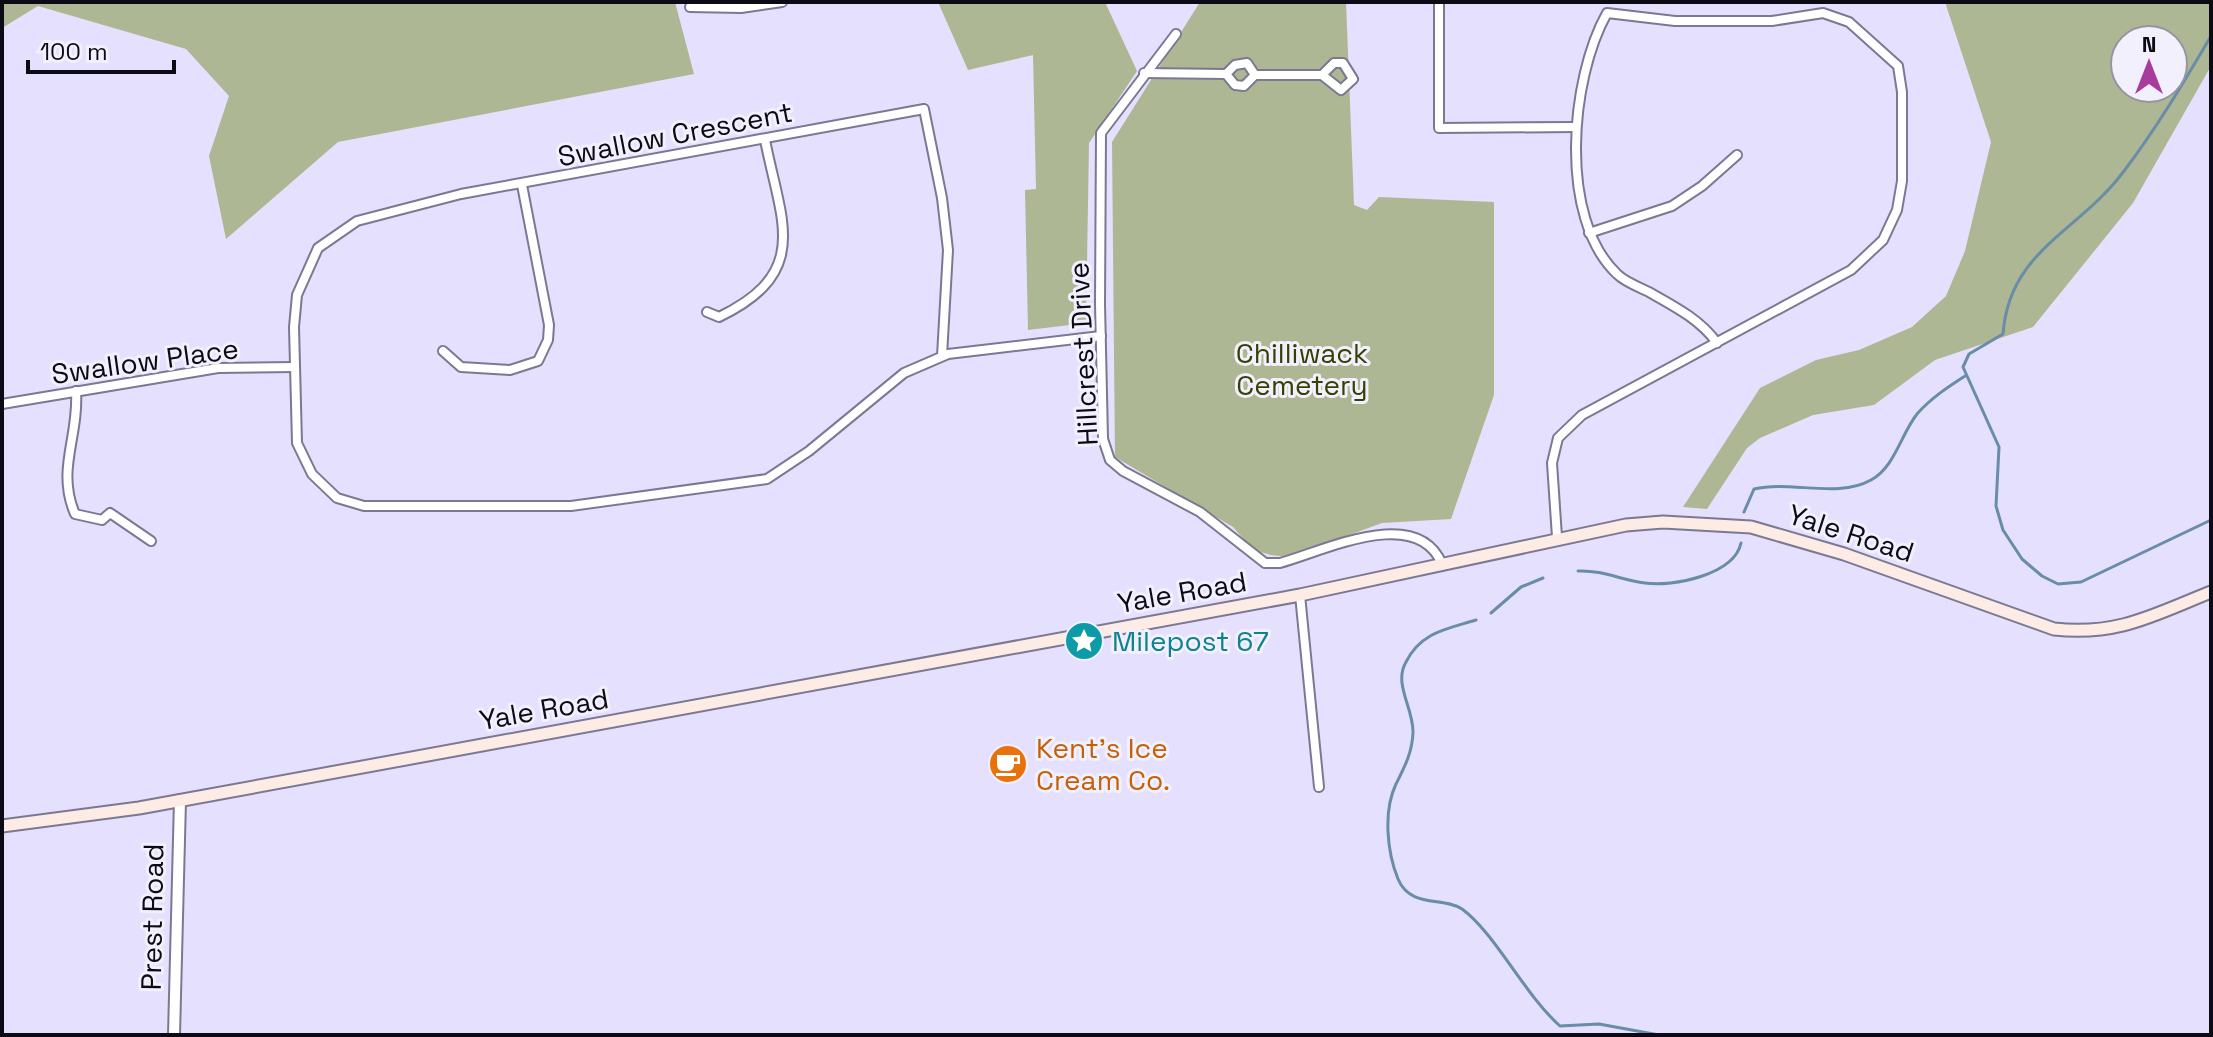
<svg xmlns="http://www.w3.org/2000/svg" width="2213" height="1037" font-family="'Space Grotesk',sans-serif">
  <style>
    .green { fill: #aeb794; fill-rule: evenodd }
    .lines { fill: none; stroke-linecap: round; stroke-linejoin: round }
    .stream { stroke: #698ca7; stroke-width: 3 }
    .minor-casing { stroke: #7b7892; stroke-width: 12 }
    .tertiary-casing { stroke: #7b7892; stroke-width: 14 }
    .secondary-casing { stroke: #7b7892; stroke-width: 15 }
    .minor { stroke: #fff; stroke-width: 8 }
    .tertiary { stroke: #fff; stroke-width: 10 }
    .secondary { stroke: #fcece5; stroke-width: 11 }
    .labels { text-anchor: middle; stroke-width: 6; stroke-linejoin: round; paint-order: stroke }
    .street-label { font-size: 28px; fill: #0c0b15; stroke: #f1f0fc }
    .park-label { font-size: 28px; fill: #364002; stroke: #f1f0fc }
    .culture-label { font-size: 28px; fill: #0d838f; stroke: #f1f0fc; text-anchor: start }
    .food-label { font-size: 28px; fill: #c56008; stroke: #f1f0fc; text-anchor: start }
  </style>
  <rect width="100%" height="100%" fill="#e4e0fe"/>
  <!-- green -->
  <g class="green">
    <polygon points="2,2 675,2 694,74 338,142 226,239 209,156 229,96 186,49 38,6 2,28"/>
    <polygon points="938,2 1105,2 1137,71 1089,143 1086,323 1028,330 1025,190 1036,189 1033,55 968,70"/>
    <polygon points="1200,2 1346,2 1354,205 1367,210 1379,197 1494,202 1494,395 1451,519 1382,523 1289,557 1271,555 1253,550 1233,527 1115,457 1112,142"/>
    <path d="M1945 2H2211V66L2133 203 2033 327 1935 360 1874 405 1813 415 1760 438 1747 448 1707 509 1683 507 1760 388 1816 360 1859 350 1912 327 1946 296 1965 251 1991 142ZM2125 40H2173V88H2125Z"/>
  </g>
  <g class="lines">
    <!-- stream -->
    <g class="stream">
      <path d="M2211 36C2184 82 2156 129 2124 171 2079 232 2009 250 2003 334L1969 354 1963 367 1999 447 1996 506 2003 530 2022 559 2042 576 2058 584 2081 582 2211 520"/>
      <path d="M1744 512 1754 489C1791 480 1837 499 1871 480 1895 467 1901 434 1917 414 1931 398 1948 387 1965 376"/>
      <path d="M1578 571C1603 570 1621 580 1645 583 1673 587 1734 575 1741 543"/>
      <polyline points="1491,613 1521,587 1543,578"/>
      <path d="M1476 620C1447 629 1421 632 1406 662 1393 684 1414 709 1413 733 1412 753 1405 766 1396 784 1383 811 1387 852 1398 879 1411 909 1443 896 1462 909 1495 933 1524 994 1560 1026L1599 1024 1659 1035"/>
    </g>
    <defs>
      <g id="minor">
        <polyline points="1439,2 1439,128 1575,127"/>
        <polyline points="690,7 741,8 782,2"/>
        <path d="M1176 34 1101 133 1100 304 1103 439 1110 460 1123 471 1200 512 1265 563H1280C1324 551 1417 504 1442 564"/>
        <polyline points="1144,73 1226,74 1235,65 1247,63 1255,75"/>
        <polyline points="1226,74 1235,85 1244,86 1255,75"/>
        <polyline points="1255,75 1322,75 1334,63 1343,63 1353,79 1341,90 1322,75"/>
        <polyline points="1589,233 1672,206 1702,186 1737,155"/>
        <path d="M707 312 719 317C812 272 781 222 765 140"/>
        <polyline points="443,351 461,367 510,370 538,361 548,340 549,325 522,185"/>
        <polyline points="942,356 948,250 942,198 924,109 461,194 357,221 318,248 297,295 294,327 297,443 312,474 337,498 364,506 571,506 767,479 809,451 904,373 948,354 1101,336"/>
        <path d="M76 391C79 438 56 469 75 514L102 520 110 513 151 541"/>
        <polyline points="2,404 218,368 295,367"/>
        <path d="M1557 537 1552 463 1558 438 1582 415 1851 270 1883 240 1897 210 1902 181V92L1898 66 1849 22 1823 13 1772 21H1675L1607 13C1570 79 1558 218 1617 274 1625 282 1639 287 1649 292 1674 306 1701 320 1717 343"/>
        <polyline points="1300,595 1319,787"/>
      </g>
      <polyline id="tertiary" points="174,1035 180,800"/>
      <path id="secondary" d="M2 826 139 808 1300 595 1626 525 1663 522 1751 527 1844 554 2054 629C2118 636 2153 615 2211 592"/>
    </defs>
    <!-- minor casing -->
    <use href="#minor" class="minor-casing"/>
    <!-- tertiary casing -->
    <use href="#tertiary" class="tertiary-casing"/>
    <!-- secondary casing -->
    <use href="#secondary" class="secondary-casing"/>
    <!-- minor -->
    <use href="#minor" class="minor"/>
    <!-- tertiary -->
    <use href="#tertiary" class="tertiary"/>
    <!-- secondary -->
    <use href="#secondary" class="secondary"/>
  </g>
  <!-- icons -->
  <defs>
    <symbol id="sight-disc" viewBox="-11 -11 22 22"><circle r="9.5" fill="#0f9aa8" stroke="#f1f0fc"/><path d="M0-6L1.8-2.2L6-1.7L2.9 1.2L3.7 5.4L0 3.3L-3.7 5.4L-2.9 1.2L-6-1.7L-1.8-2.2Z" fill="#fff"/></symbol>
    <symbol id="cafe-disc" viewBox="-11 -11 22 22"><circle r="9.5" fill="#e8710a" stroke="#f1f0fc"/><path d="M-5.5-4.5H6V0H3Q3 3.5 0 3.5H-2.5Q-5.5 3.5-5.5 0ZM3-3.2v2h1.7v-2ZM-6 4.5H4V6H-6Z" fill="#fff"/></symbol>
  </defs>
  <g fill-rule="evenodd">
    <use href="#sight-disc" x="1062" y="619" width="44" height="44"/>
    <use href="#cafe-disc" x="986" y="742" width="44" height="44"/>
  </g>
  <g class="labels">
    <!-- street labels -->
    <g class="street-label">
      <text transform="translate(675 134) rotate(-11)" y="10">Swallow Crescent</text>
      <text transform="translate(1083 354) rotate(-93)" y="10">Hillcrest Drive</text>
      <text transform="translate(145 361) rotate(-8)" y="10">Swallow Place</text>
      <text transform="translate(1851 533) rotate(18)" y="10">Yale Road</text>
      <text transform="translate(1182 592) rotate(-10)" y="10">Yale Road</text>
      <text transform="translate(544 709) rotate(-10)" y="10">Yale Road</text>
      <text transform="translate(152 917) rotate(-89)" y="10">Prest Road</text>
    </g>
    <!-- park labels -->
    <g class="park-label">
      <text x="1302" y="363">Chilliwack<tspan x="1302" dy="32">Cemetery</tspan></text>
    </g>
    <!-- culture labels -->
    <g class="culture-label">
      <text x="1112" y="651">Milepost 67</text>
    </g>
    <!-- food labels -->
    <g class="food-label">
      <text x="1036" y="758">Kent's Ice<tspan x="1036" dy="32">Cream Co.</tspan></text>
    </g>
  </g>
  <!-- border -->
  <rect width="2213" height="1037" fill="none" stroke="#0c0b15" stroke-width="8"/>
  <!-- north arrow -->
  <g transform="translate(2149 64)"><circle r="38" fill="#f1f0fc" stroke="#9594a0" stroke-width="2"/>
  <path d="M0-6L14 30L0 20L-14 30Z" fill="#a83c9c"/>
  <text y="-12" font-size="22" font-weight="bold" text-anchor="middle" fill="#0c0b15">N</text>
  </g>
  <!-- scale -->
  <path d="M28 60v12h146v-12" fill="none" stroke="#0c0b15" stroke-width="4"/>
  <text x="40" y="60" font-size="24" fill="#0c0b15" stroke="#f1f0fc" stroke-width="6" paint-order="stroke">100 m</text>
</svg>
